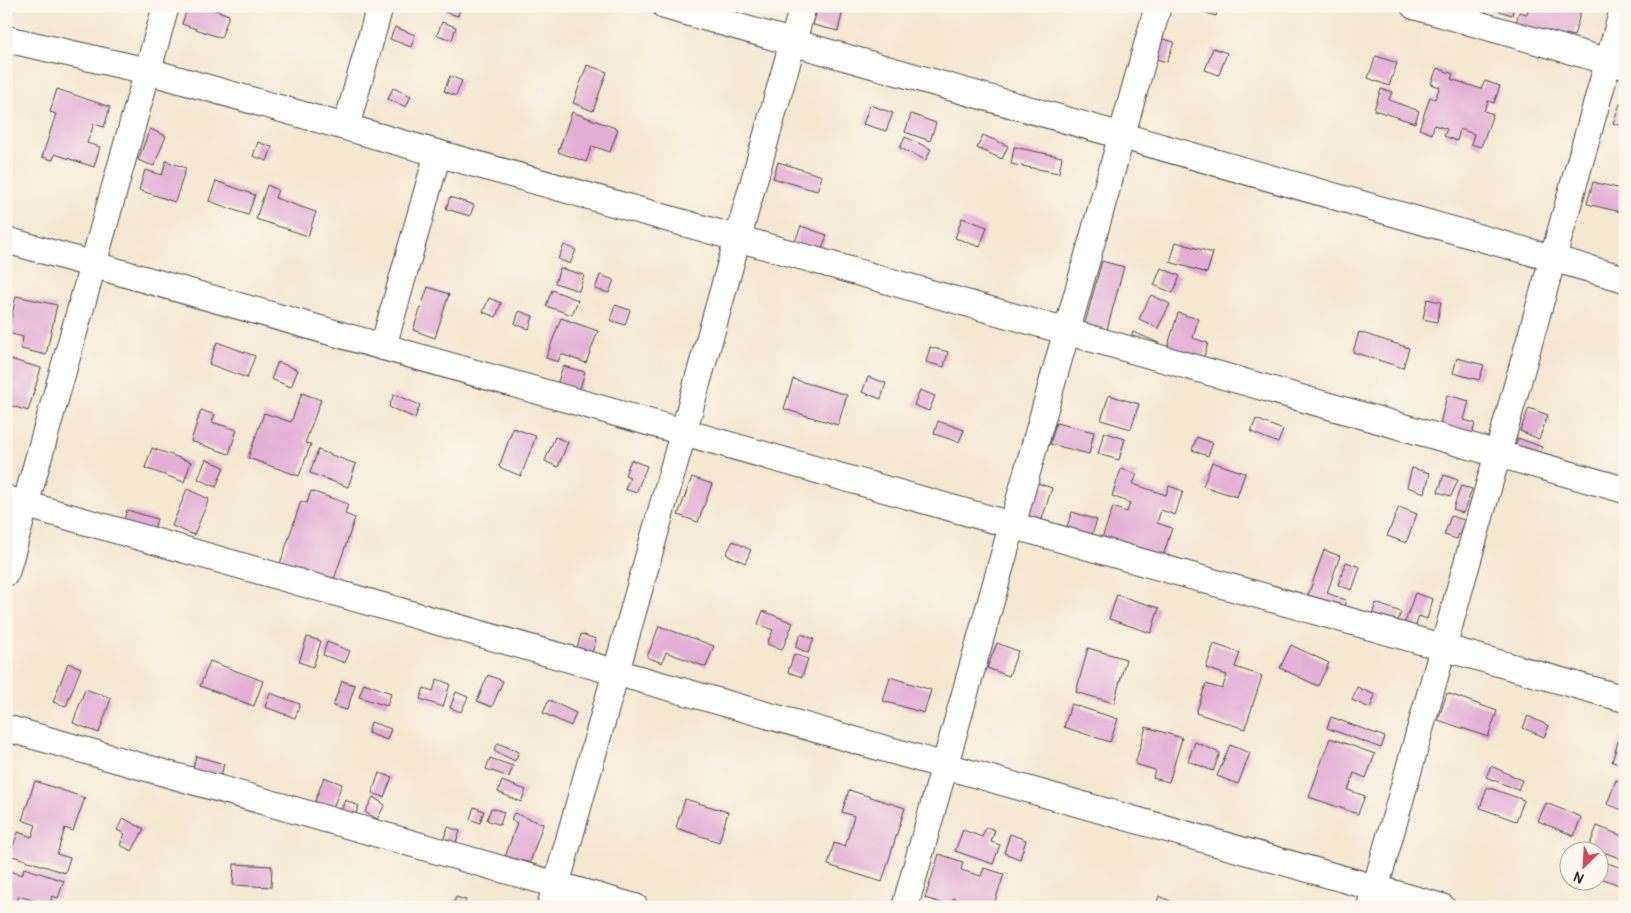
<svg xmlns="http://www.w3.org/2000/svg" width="1631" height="913" font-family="Pangolin,sans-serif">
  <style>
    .building { fill: #e3afd5 }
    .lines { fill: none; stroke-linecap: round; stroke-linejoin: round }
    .street-casing { stroke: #494744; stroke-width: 28 }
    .street { stroke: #fff; stroke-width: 26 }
  </style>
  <rect width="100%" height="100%" fill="#fbf7ec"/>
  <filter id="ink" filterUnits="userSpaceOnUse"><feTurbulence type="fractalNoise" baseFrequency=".02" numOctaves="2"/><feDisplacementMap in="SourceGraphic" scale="10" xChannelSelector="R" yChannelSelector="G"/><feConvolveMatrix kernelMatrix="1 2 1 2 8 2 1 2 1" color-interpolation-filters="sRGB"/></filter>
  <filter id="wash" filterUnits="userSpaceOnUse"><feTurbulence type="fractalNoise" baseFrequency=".0096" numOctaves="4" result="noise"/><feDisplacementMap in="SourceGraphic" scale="20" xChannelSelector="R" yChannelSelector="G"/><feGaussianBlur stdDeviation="1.12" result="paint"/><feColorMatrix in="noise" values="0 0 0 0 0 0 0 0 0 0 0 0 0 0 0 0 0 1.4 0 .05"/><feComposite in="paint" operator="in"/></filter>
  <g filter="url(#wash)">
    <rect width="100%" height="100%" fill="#f5e8d1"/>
    <g id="blocks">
      <!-- building -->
      <g class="building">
        <polygon points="188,6 204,6 229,15 221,38 182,24"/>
        <polygon points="447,6 461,6 458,16 445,12"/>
        <polygon points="818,6 844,6 838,31 813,25"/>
        <polygon points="1185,6 1219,6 1216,16"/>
        <polygon points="1493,6 1514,6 1512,15 1492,9"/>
        <polygon points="1529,6 1582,6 1574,36 1566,34 1561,51 1512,37 1519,12 1527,14"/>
        <polygon points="442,22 456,27 452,40 437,35"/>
        <polygon points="395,27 415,35 411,47 390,39"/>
        <polygon points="1160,38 1174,42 1167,62 1153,58"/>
        <polygon points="1213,48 1227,53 1219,75 1205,70"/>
        <polygon points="1376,56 1397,63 1389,86 1368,78"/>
        <polygon points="587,65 607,72 593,111 573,103"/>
        <polygon points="1437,68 1453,74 1451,79 1481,89 1485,81 1500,86 1494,103 1488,101 1484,111 1493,114 1481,147 1471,144 1474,134 1460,129 1457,141 1444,136 1447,129 1434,125 1432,134 1419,129 1430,97 1435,99 1440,87 1431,84"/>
        <polygon points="450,76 462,81 456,96 444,91"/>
        <polygon points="393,88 411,96 406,107 388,99"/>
        <polygon points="57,89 110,107 104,127 94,124 87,143 100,147 94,167 55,154 53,160 42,157 56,114 50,112"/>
        <polygon points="1381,89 1392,92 1389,100 1419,111 1415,123 1374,110"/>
        <polygon points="1620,104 1625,105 1625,127 1613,123"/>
        <polygon points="870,105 893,113 886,131 863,124"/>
        <polygon points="572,112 618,129 610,152 592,146 586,162 558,152"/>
        <polygon points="911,114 936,123 930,141 905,132"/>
        <polygon points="150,129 166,136 154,166 138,160"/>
        <polygon points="983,135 1008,146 1002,159 977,148"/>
        <polygon points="905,137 931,149 926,160 900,148"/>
        <polygon points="258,142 272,147 267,161 253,156"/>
        <polygon points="1014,147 1062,157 1059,173 1011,164"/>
        <polygon points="166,161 186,168 175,202 139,190 145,170 162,175"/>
        <polygon points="778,162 822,176 817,191 773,178"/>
        <polygon points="216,181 255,195 248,215 209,201"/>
        <polygon points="1593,182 1625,190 1625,213 1587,204"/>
        <polygon points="267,185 278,190 275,198 316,212 308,236 256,219"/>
        <polygon points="450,197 474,205 470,216 446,209"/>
        <polygon points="962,218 987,227 980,247 955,238"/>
        <polygon points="801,226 827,235 819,257 793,247"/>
        <polygon points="1176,242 1213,253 1207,273 1170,262"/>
        <polygon points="564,245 576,250 570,264 558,259"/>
        <polygon points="1102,261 1124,267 1106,333 1084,327"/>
        <polygon points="560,268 584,275 579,291 555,283"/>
        <polygon points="1161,268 1180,276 1173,293 1154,285"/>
        <polygon points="600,275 614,280 609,293 595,289"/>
        <polygon points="428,287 449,294 435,338 413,330"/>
        <polygon points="552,290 578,300 572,315 546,306"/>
        <polygon points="1151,295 1170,304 1158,328 1139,319"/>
        <polygon points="16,296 57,305 46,355 21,349 23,337 8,333"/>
        <polygon points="489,298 501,303 496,317 483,312"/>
        <polygon points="1427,299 1441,302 1437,322 1423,319"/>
        <polygon points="615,305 630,310 625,325 610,320"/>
        <polygon points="519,311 533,316 529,329 515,324"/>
        <polygon points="1178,313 1198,319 1193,338 1208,343 1202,363 1166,352"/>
        <polygon points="561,318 598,331 586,363 561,354 558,362 546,358"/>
        <polygon points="1133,332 1159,343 1154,353 1129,343"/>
        <polygon points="1359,332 1409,348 1403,368 1353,352"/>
        <polygon points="217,342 255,356 247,378 209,364"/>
        <polygon points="930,347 948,352 944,367 926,362"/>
        <polygon points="6,358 41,368 28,411 6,404"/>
        <polygon points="1457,358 1484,365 1479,380 1453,373"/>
        <polygon points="278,362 298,370 291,387 271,379"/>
        <polygon points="563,366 585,372 577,398 555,391"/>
        <polygon points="868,377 886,383 881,399 862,392"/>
        <polygon points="793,379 847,395 838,425 784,409"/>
        <polygon points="920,390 935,396 929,411 914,405"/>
        <polygon points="302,393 321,400 305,443 311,444 299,476 248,458 264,413 291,422"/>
        <polygon points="394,394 420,405 415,418 389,407"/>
        <polygon points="1109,395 1139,404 1131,429 1101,420"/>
        <polygon points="1447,395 1469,401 1464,420 1475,423 1471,441 1438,432"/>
        <polygon points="1529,408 1548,415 1539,439 1520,431"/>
        <polygon points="201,410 215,415 212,422 237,430 229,454 191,441"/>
        <polygon points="1256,419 1283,430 1278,443 1251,432"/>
        <polygon points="938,421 964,430 959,442 934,434"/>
        <polygon points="1056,423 1094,432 1089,454 1050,444"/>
        <polygon points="513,428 536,436 521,476 499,467"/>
        <polygon points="1104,432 1125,439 1119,460 1098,454"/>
        <polygon points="555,437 568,442 558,467 545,461"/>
        <polygon points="1197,437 1213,443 1208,456 1192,450"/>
        <polygon points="1518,438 1542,447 1538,458 1514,449"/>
        <polygon points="152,448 191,462 184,482 145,468"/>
        <polygon points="318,450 356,464 348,487 310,473"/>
        <polygon points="206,459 224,467 216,487 198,479"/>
        <polygon points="631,460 647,466 636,493 625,489 630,477 625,475"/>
        <polygon points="1212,462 1245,473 1237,497 1203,486"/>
        <polygon points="1412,468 1430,473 1425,493 1407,487"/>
        <polygon points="1121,469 1137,474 1133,484 1166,495 1169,486 1183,491 1175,515 1161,510 1157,523 1172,528 1161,562 1101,541 1113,507 1127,512 1130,503 1112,496"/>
        <polygon points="1444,475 1458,480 1451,496 1438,492"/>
        <polygon points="692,477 712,484 698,522 678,515"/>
        <polygon points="1037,483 1052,488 1041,522 1025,517"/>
        <polygon points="1461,486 1472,489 1463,513 1453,509"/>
        <polygon points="187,489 209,499 194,535 172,526"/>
        <polygon points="311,491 348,504 345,514 355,518 332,585 279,567 301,501 307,503"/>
        <polygon points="1399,507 1417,514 1406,543 1387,536"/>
        <polygon points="127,510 157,519 149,547 119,537"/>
        <polygon points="1072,512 1097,520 1089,543 1064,535"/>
        <polygon points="1451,516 1464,520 1457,539 1444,535"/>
        <polygon points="733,541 751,550 745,563 726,554"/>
        <polygon points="1324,550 1340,556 1327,593 1346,600 1339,620 1304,607"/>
        <polygon points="1346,562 1360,567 1352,590 1338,585"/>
        <polygon points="1415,593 1433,599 1427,619 1419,616 1414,632 1403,628"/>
        <polygon points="1117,595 1159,608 1151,633 1109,619"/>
        <polygon points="1376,603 1401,612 1394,632 1369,625"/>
        <polygon points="763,611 793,623 782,650 767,644 773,630 758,624"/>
        <polygon points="659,626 714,646 706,667 666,652 662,663 647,657"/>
        <polygon points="581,634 596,639 588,666 573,662"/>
        <polygon points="801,634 814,639 808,653 795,647"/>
        <polygon points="307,637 321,641 313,667 299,662"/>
        <polygon points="327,642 350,651 345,663 323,655"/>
        <polygon points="997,643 1018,651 1009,676 987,668"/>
        <polygon points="1214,644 1240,653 1235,667 1262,676 1245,729 1196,713 1206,684 1222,689 1227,675 1206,668"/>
        <polygon points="1291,645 1329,663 1318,686 1280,668"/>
        <polygon points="1088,648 1126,659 1114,703 1076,692"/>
        <polygon points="794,654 808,659 802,677 788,672"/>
        <polygon points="210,661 263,681 254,706 200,686"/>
        <polygon points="68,663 81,668 66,706 53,702"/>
        <polygon points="488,675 503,681 492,707 477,701"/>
        <polygon points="890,677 931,690 924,713 883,701"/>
        <polygon points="437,679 450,684 443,707 420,699 424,688 433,691"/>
        <polygon points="342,681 355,685 347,710 333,706"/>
        <polygon points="364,683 391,693 387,706 359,697"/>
        <polygon points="1357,687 1375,695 1370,708 1352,700"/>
        <polygon points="85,689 111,698 99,733 73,723"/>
        <polygon points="456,692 468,697 461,712 450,708"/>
        <polygon points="270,693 300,704 295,718 265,707"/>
        <polygon points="1447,693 1497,711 1488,737 1438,720"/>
        <polygon points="549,700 576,713 571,726 543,713"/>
        <polygon points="1071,704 1118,719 1110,742 1064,727"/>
        <polygon points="1528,716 1549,726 1544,737 1523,728"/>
        <polygon points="1331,717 1385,737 1381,748 1327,728"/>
        <polygon points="371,722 391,729 387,740 368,733"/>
        <polygon points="1146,727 1182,738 1169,782 1153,778 1155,770 1135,764"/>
        <polygon points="1330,738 1375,754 1366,778 1354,773 1348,790 1365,796 1358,814 1309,797"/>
        <polygon points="1619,738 1625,740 1625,765 1612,762"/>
        <polygon points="1195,742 1220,753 1213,771 1188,761"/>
        <polygon points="498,743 519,752 515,761 494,751"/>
        <polygon points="1230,745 1250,753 1238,784 1217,776"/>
        <polygon points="196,756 224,764 218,788 190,779"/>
        <polygon points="490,758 513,766 509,777 486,769"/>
        <polygon points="1491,766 1522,780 1518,790 1486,777"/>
        <polygon points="379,773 392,777 384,797 372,793"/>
        <polygon points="324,777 342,784 330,816 312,809"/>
        <polygon points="1616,780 1625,784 1625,811 1607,804"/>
        <polygon points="35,781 85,798 73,831 65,828 57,854 70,858 65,873 10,855 18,832 32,837 36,825 22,820"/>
        <polygon points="502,781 526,790 521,802 498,792"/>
        <polygon points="1487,787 1524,800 1516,821 1480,808"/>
        <polygon points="849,790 905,808 882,882 828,865 834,843 845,847 854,816 842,812"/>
        <polygon points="373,797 385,805 377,819 365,812"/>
        <polygon points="685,799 728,812 719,842 676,828"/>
        <polygon points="345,800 359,806 352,822 339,817"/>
        <polygon points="1546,803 1581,817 1574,836 1538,821"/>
        <polygon points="474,807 484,811 480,823 470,819"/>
        <polygon points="491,808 504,812 500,825 487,820"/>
        <polygon points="514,813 543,824 525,877 491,865 495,853 505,857 517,823 511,820"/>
        <polygon points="123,818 144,829 132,851 120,845 125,834 117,830"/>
        <polygon points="1597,826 1625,837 1625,860 1589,847"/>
        <polygon points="448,827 460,831 452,853 440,849"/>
        <polygon points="986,827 995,830 991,842 1000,845 993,864 955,851 963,830 982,837"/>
        <polygon points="1010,834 1026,840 1020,859 1004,853"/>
        <polygon points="939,854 963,862 961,870 981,876 984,868 1004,874 993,907 979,907 953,898 951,906 925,898"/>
        <polygon points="1598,860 1625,869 1619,885 1598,877"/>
        <polygon points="234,864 272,866 271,887 233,885"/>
        <polygon points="24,868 64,881 58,898 52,896 49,907 34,907 35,901 19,896 15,907 6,907 6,897 11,883 6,882 9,871 22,875"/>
        <polygon points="1159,896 1184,907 1155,907"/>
        <polygon points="456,897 466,900 463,907 452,907"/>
      </g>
    </g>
  </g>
  <g filter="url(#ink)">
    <use href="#blocks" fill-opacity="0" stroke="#494744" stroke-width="1"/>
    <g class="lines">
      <defs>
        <g id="street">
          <polyline points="665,6 1625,279"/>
          <polyline points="1414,6 1624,66"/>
          <polyline points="6,39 148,71 1625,490"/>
          <polyline points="346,127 380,6"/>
          <polyline points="6,240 1625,699"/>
          <polyline points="383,347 438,153"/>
          <polyline points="6,499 1442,907"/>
          <polyline points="6,573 166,6"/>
          <polyline points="6,728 635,907"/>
          <polyline points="550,907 803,6"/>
          <polyline points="905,907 1158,6"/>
          <polyline points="1370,907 1624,6"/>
        </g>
      </defs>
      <!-- street casing -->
      <use href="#street" class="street-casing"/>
      <!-- street -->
      <use href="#street" class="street"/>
    </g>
  </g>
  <!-- margin -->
  <rect width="1631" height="913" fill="none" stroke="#fbf7ec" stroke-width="25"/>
  <!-- north arrow -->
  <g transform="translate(1584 866) rotate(205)"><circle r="24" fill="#fbf7ec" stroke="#a8a59f"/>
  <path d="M0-4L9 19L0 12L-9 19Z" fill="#d1495b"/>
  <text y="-8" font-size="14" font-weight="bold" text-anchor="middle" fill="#2b2b2b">N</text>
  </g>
</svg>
